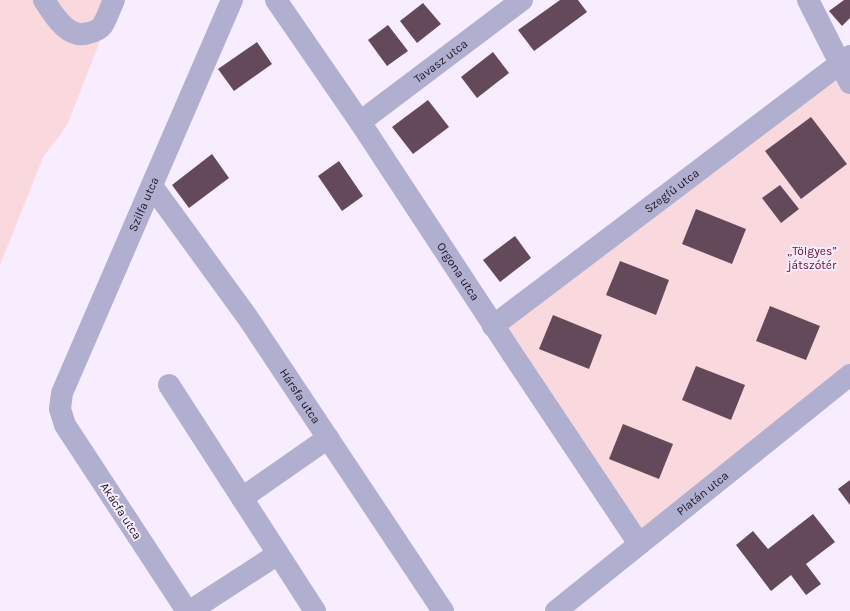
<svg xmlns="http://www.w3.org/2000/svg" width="850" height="611" font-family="Karla,sans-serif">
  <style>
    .green { fill: #f9d9dd }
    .building { fill: #634959 }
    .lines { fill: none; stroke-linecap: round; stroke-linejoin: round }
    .minor { stroke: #b1afd0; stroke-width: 22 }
    .labels { text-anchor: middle; stroke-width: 4; stroke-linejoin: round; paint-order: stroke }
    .street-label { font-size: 12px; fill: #1d1721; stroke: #f8edfe }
    .park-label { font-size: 12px; fill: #6e0b2c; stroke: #f8edfe }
  </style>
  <rect width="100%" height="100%" fill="#f8edfe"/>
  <!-- green -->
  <g class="green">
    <polygon points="0,0 116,0 68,123 58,138 44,155 0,265"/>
    <polygon points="850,56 850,375 639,544 493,326"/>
  </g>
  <!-- building -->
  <g class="building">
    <polygon points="560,0 578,0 587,12 534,51 518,30"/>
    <polygon points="844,0 850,0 850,18 842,26 829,11"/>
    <polygon points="423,3 441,24 417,43 400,21"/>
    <polygon points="388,25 408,51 387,66 368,40"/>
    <polygon points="257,42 272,64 234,91 218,69"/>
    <polygon points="493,52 509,73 477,98 461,77"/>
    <polygon points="428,100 449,127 413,154 392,127"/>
    <polygon points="811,117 847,164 801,199 765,151"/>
    <polygon points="212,154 229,178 189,208 172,185"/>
    <polygon points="339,161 363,196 342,211 318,176"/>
    <polygon points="780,185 799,209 781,223 762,198"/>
    <polygon points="696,209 746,229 732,264 682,244"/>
    <polygon points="515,236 531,258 500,282 483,260"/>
    <polygon points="620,261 669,280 656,315 606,295"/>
    <polygon points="770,306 820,326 806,360 756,341"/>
    <polygon points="553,315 602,335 589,369 539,349"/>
    <polygon points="696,366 745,385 731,420 682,400"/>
    <polygon points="623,424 673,444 659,479 609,459"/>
    <polygon points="850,480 850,505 838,489"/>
    <polygon points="813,514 835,542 806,564 821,584 806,595 791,575 771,591 736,545 753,531 768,549"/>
  </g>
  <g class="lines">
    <!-- minor -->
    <g class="minor">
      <path d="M44 0C53 14 68 40 88 33 93 32 99 30 102 26 107 19 110 8 114 0"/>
      <path id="s1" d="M276 0 360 122 517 361 639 544"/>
      <polyline points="808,0 850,83"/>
      <path id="s2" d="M360 122 522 0"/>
      <path id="s3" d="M152 186 248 318 443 611"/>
      <path id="s4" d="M493 326 850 56"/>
      <polyline points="169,385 315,611"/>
      <polyline points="242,498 328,438"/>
      <path id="s5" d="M187 611 65 425 60 409 62 393 232 0"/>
      <polyline points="190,611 278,554"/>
      <path id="s6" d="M556 611 850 375"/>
    </g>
  </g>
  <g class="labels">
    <!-- street labels -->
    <g class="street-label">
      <text dy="4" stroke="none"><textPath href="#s2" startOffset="101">Tavasz utca</textPath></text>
      <text dy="4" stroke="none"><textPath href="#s4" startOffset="224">Szegfű utca</textPath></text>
      <text dy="4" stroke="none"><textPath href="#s5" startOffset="461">Szilfa utca</textPath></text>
      <text dy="4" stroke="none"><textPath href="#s1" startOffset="327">Orgona utca</textPath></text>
      <text dy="4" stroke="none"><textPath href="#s3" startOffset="257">Hársfa utca</textPath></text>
      <text dy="4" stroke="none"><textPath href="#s6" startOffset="188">Platán utca</textPath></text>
      <text transform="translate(121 511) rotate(57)" y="4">Akácfa utca</text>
    </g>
    <!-- park labels -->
    <g class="park-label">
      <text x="812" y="255">„Tölgyes”<tspan x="812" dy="14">játszótér</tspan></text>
    </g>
  </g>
</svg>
